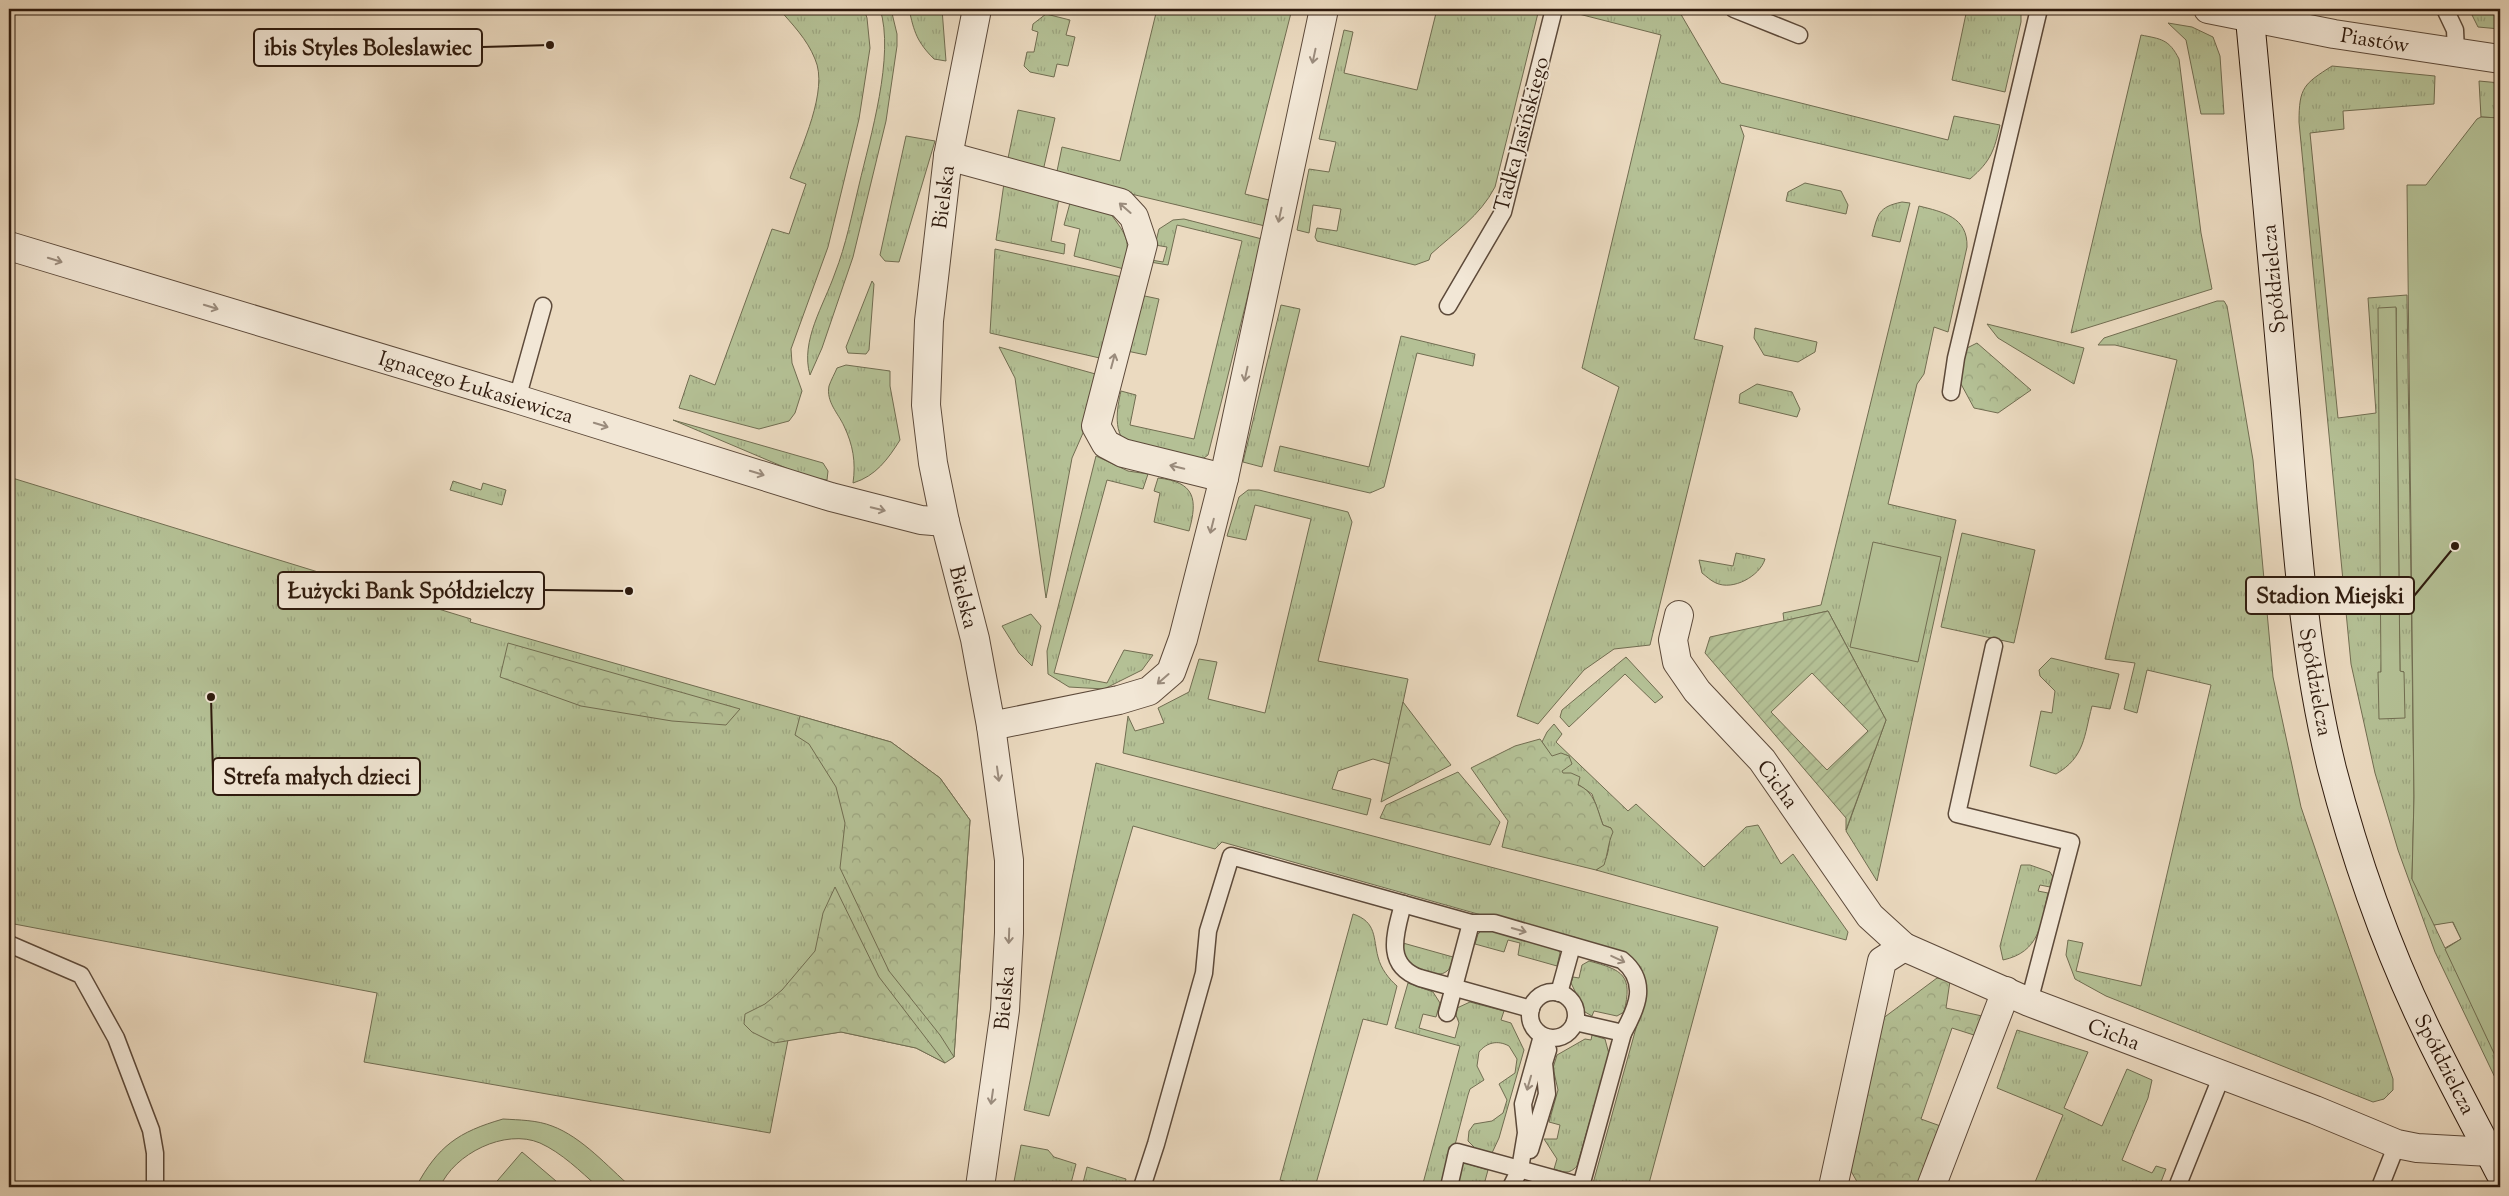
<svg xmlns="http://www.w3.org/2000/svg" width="2509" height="1196" font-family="'Sorts Mill Goudy',serif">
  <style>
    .grass { fill: url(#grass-tufts); stroke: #716d51; fill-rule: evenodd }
    .forest { fill: url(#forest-crowns); stroke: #716d51 }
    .garden { fill: url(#garden-furrows); stroke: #716d51; fill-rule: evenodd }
    .pitch { fill: #b4c095; stroke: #716d51 }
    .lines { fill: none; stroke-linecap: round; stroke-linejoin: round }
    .lane-casing { stroke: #5d4a3a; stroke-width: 19 }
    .street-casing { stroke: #5d4a3a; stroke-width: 30 }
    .secondary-casing { stroke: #2e1a0d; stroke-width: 30 }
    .lane { stroke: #f2e7d6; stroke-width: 16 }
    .street { stroke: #f2e7d6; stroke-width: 28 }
    .secondary { stroke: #f2e7d6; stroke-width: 28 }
    .oneway { stroke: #9a8b7c }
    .labels { text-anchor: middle; stroke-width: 4; stroke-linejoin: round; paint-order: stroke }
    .street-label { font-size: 21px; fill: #2e1a0d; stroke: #f2e7d6 }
    .leader { fill: none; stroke: #2e1a0d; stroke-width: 2 }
    .callout-dot { fill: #2e1a0d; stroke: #f2e7d6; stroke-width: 2 }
    .callout { fill: #f2e7d6; stroke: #2e1a0d; stroke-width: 2 }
    .callout-label { font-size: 22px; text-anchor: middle; font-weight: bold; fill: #2e1a0d }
  </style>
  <defs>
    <pattern id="grass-tufts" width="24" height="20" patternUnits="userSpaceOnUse" patternTransform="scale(1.25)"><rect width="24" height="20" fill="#b4c095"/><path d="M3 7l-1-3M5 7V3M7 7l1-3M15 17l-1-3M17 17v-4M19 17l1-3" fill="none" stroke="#9ba47f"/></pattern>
    <pattern id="forest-crowns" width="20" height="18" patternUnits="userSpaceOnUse" patternTransform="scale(1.25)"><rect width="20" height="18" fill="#b4c095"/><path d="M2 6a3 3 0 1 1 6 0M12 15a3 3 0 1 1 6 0" fill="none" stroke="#9ba47f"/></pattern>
    <pattern id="garden-furrows" width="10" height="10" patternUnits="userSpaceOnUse" patternTransform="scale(1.25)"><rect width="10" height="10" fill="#b4c095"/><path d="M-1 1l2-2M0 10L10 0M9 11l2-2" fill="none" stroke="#9ba47f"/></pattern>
  </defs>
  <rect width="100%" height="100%" fill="#ebdac0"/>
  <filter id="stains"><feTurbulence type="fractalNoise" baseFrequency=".004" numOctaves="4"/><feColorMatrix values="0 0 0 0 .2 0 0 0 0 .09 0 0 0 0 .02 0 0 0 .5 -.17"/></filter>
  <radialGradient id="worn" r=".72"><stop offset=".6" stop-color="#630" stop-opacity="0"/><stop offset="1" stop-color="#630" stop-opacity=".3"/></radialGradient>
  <!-- grass -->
  <g class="grass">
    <path d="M779 9H864L867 18 870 48 859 119 828 247 791 349 792 363 802 391 795 413 789 421 759 429 679 408 690 375 715 385 772 229 789 234 806 184 790 178C801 147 829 90 815 59 807 39 792 24 779 9Z"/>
    <path d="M880 9H891L897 34V46L886 121 853 257 822 348 810 375C800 341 824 305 835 273 846 245 852 214 859 185 870 138 895 55 880 9Z"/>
    <path d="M909 9H942L946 61 934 59C917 42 914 32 909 9Z"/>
    <polygon points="1157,9 1292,9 1245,194 1269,200 1265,226 1056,176 1062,147 1120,161"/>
    <path d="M1437 9H1539L1495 187C1480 216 1454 233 1431 254L1429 260 1415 265 1317 241 1315 237 1317 228 1337 231 1341 209 1313 205 1309 233 1297 230 1309 169 1329 172 1336 142 1319 139 1344 30 1353 32 1344 73 1417 90Z"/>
    <path d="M1571 9H1673L1679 11 1721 83 1948 140 1954 116 2000 125C1994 151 1991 161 1970 179L1740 125 1744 136 1694 339 1723 346 1650 645 1614 649 1584 670 1538 724 1517 716 1619 387 1582 368 1661 35 1571 12Z"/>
    <polygon points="1967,9 2021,9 2021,22 2005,92 1952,80"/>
    <polygon points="2469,9 2500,9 2500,29 2478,27"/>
    <polygon points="1046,14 1070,20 1066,35 1075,37 1068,66 1057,64 1054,77 1030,72 1024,66 1027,52 1034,52 1038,32 1032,30 1033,24"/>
    <polygon points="2168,23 2192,27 2213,37 2220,56 2224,114 2201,114 2186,40"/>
    <path d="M2141 35C2161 39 2169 39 2179 59L2201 233 2212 289 2071 333Z"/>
    <path d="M2332 66 2435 76 2434 104 2343 111 2344 129 2310 133 2338 418 2376 413 2368 298 2407 295 2414 797 2412 879 2460 884 2500 1002V1088L2435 952 2398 850 2375 773 2351 664 2299 122C2299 87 2304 84 2332 66ZM2396 308 2400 672H2404L2378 673 2381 672ZM2452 921 2461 939 2445 948 2434 925Z"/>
    <polygon points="2479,81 2500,83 2500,118 2481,117"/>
    <polygon points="1018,110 1055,118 1043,171 1007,163"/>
    <polygon points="906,136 935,141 899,262 885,261 880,255"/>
    <polygon points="1004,183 1059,198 1051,241 1065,244 1064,254 996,240"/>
    <polygon points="1805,183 1841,191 1848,205 1846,214 1786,201 1788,192"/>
    <path d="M1902 202 1910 203 1900 242 1872 236C1878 214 1878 207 1902 202Z"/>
    <path d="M1070 203 1110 213C1127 236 1131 240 1124 269L1074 256 1080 229 1064 225Z"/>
    <path d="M1919 206C1943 212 1968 217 1967 247L1948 332 1934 327 1924 374 1917 384 1888 504 1956 520 1877 881 1846 831 1886 720 1828 611 1784 621 1783 613 1821 605Z"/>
    <path d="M1184 219 1262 239 1208 455 1200 461C1187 459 1138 451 1130 446 1112 435 1117 408 1121 391L1136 395 1130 425 1194 439 1242 241 1177 225 1168 265 1150 262 1151 260 1163 262 1167 247 1155 245 1159 229 1173 220Z"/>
    <polygon points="995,249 1122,277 1104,359 990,333"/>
    <polygon points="872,281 874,284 869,350 866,354 848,353 846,347"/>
    <polygon points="1140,295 1159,299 1146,355 1127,351"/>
    <polygon points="2217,301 2224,301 2227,306 2253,460 2273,677 2301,807 2393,1079 2393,1090 2384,1099 2373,1102 2106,996 2075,979 2066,955 2068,940 2083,943 2076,971 2141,986 2211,685 2147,670 2137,713 2124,709 2135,663 2105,659 2177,360 2115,345 2098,345 2104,338"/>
    <polygon points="1281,305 1300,309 1262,467 1243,462"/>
    <polygon points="1987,324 2084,348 2074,384 1998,338"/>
    <polygon points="1755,328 1817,342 1815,352 1798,362 1764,355 1754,338"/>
    <polygon points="1401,336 1475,354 1473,366 1417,353 1384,487 1370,493 1274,471 1280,446 1369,467"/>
    <polygon points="999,347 1099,375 1083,433 1072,458 1046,598 1015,378"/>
    <path d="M846 365 890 371V386L900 440C888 459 876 476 853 483 856 462 853 445 844 426 838 413 826 402 829 386 831 380 835 373 837 368Z"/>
    <polygon points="1757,384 1792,392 1800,409 1797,417 1739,403 1740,394"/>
    <polygon points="673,420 823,463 828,471 827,480 805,476"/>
    <polygon points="1096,456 1128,471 1148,474 1143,489 1107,480 1054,673 1107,683 1124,650 1153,655 1142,670 1104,689 1069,687 1048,674 1047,651"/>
    <polygon points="9,477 471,619 470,622 891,742 940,778 970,820 954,1057 945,1063 916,1048 841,1032 788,1040 770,1133 364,1062 377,993 9,923"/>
    <path d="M1158 478C1195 482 1198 499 1189 531L1154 522 1160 493 1154 491Z"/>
    <polygon points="453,481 481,490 483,483 506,490 502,505 450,490"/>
    <polygon points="1248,490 1259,490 1348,512 1352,522 1318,661 1408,679 1390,764 1373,759 1338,771 1332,789 1371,799 1367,815 1123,753 1128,716 1135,731 1164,723 1158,708 1189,692 1199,659 1217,662 1208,699 1265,713 1311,519 1255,505 1246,540 1227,536 1239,497"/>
    <polygon points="1962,533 2035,550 2014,643 1941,627"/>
    <path d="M1736 553 1765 559C1760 576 1733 591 1716 583 1711 581 1706 576 1702 573L1699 560 1733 566Z"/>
    <polygon points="1031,614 1041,626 1032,666 1019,653 1002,626"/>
    <polygon points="1626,657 1663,697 1655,703 1625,674 1569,727 1560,717 1562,710"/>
    <path d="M2051 658 2119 674 2110 709 2092 706C2084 736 2085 757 2056 774L2030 766 2041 711 2052 713 2055 691 2040 676 2039 670Z"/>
    <path d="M1554 724 1562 734 1556 742 1628 811 1636 804 1704 867 1746 827 1758 825 1781 864 1793 854 1848 932 1846 940 1596 870C1611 860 1608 844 1611 828L1603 825 1592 794 1563 774 1542 742 1547 732Z"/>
    <polygon points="1096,763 1718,927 1648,1187 1592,1187 1646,992 1640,968 1627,956 1222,842 1215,849 1133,826 1049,1116 1024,1110"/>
    <path d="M2021 865H2030L2050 872 2053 877 2050 887 2040 885 2038 891 2048 893C2041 924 2040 952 2003 960L2000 946Z"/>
    <path d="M1353 914C1377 922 1373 938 1378 957 1381 969 1389 979 1397 986L1387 1025 1363 1019 1315 1187H1306L1280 1180Z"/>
    <polygon points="1484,928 1557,947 1560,953 1557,966 1518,955 1520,943 1508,940 1504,952 1475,944 1478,934"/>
    <path d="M1403 943 1453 957C1452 961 1451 968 1447 971 1437 980 1413 968 1407 959 1404 954 1403 949 1403 943Z"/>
    <path d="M1589 961C1623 970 1633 975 1624 1012L1617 1016 1594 1011 1592 1016 1585 1012 1571 983 1573 977 1579 978 1582 965Z"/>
    <path d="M1408 983 1433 992 1440 1003 1436 1017 1423 1014 1419 1028 1455 1038 1459 1023 1456 1015 1457 1008 1470 1002 1504 1011 1501 1020 1511 1023 1524 1050 1499 1138 1492 1153 1475 1148 1468 1141 1469 1131 1474 1124 1492 1121 1503 1113 1507 1100 1499 1084 1515 1073 1517 1059 1509 1046C1498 1040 1487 1042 1479 1052L1477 1066 1484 1080 1470 1089 1468 1095 1444 1187H1422L1460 1046 1395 1028Z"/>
    <polygon points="2017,1030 2088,1052 2064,1108 2102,1126 2127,1069 2152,1080 2148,1098 2122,1160 2152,1173 2156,1166 2166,1169 2159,1187 2033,1187 2063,1115 1997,1088"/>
    <path d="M1592 1035 1605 1039 1609 1054 1577 1166C1569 1175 1563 1172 1554 1169L1557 1159 1544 1139H1557L1560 1125 1549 1122 1558 1090 1553 1068 1557 1055 1585 1039 1591 1040Z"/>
    <polygon points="1021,1145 1048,1150 1054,1157 1076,1164 1070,1187 1013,1187"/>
    <polygon points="1458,1161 1488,1170 1485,1181 1489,1187 1453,1187"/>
    <polygon points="1087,1167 1126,1179 1124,1187 1082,1187"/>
  </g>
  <!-- forest -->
  <g class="forest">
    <polygon points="1977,343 2031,390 1998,413 1974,408 1961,384 1956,358 1967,348"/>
    <polygon points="508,643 740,709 726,725 672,721 581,706 500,677"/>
    <polygon points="1403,702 1451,765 1381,802"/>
    <polygon points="800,716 891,742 940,778 970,820 954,1057 940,1035 889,971 840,868 845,823 836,787 809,744 795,735"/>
    <path d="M1540 739 1552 756 1561 753 1569 756 1572 764 1562 771 1563 773H1571L1580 777 1578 785C1595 792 1597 809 1603 825L1611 828 1613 832C1608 843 1608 853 1604 865L1596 870 1502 847 1508 821 1471 768 1515 746Z"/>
    <polygon points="1458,772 1500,822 1490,845 1380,818 1386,805"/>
    <polygon points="835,887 879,977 945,1063 916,1048 841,1032 774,1043 752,1032 744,1024 745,1014 765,1004 782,990 815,951 823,913"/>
    <polygon points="1937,978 1950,981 1946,1008 1982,1016 1977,1036 1952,1028 1921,1119 1946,1128 1921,1187 1860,1187 1847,1164 1882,1019"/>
  </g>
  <!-- garden -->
  <path class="garden" d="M1828 611 1886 720 1846 830V818L1705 653 1710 637ZM1812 673 1868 731 1827 770 1771 712Z"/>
  <!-- pitch -->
  <g class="pitch">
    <polygon points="2481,117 2500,118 2500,1066 2445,949 2461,939 2453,922 2434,925 2412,879 2414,797 2407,185 2426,185 2477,119"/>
    <polygon points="2396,307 2400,671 2404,672 2405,718 2379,719 2378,672 2381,672 2378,308"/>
    <polygon points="1873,542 1941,557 1918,662 1850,647"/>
    <path d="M503 1119C519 1120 537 1120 552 1126 582 1137 608 1167 631 1187H598C580 1171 562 1153 540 1143 505 1128 454 1154 440 1187H416C438 1146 458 1132 503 1119Z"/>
    <polygon points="522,1152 563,1187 492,1187"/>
  </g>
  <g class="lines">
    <defs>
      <g id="lane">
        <polyline points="1734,9 1799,35"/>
        <polyline points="2445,9 2455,30 2456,52"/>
        <polyline points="1448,306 1503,212 1554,9"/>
        <polyline points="1951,392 1956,358 2039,9"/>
        <polyline points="517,399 543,306"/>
        <polyline points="1994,646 1957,814 2071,842 2029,1002"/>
        <polyline points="1403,904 1471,923 1447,1013"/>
        <path d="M1471 923H1494L1622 960C1649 982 1637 1008 1623 1033"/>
        <polyline points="9,944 81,975 116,1038 151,1130 155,1153 155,1187"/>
        <circle cx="1553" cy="1015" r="23"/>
        <polyline points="1559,993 1572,946"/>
        <polyline points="1530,1150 1547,1094 1544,1063 1548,1050"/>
        <path d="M1142 1187 1156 1144 1204 973 1208 931 1231 856 1403 904C1396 932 1383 965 1420 978L1531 1009"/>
        <polyline points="1449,1187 1457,1152 1581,1186 1623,1033 1575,1022"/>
        <polyline points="1511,1187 1520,1169 1526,1133 1523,1104 1542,1036"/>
        <polyline points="2177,1187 2222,1075"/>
        <polyline points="2380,1187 2397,1144"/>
      </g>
      <g id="street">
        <polyline points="977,9 948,156 929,321 926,405 933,463 945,522 975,639 991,726 1009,860 1009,933 1005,1010 980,1187"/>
        <polyline points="2208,9 2334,34 2500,59"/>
        <polyline points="948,156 1121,203 1134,217 1143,244 1096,426 1106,444 1123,453 1224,478"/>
        <polyline points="9,246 517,399 831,497 921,520 945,522"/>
        <polyline points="1679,615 1673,640 1677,662 1697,691 1762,760 1870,916 1904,947 2029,1002 2315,1110 2397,1144 2417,1148 2490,1152"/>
        <polyline points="991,726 1119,700 1149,691 1171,672 1183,639 1224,478 1324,9"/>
        <polyline points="1833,1187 1882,961 1904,947"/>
        <polyline points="1931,1187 2006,991"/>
      </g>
      <path id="secondary" d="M2247 9 2250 19C2262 150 2275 282 2286 413 2296 533 2303 652 2332 769 2356 861 2389 954 2431 1039 2453 1084 2477 1128 2500 1173"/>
    </defs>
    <!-- lane casing -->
    <use href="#lane" class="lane-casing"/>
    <!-- street casing -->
    <use href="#street" class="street-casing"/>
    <!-- secondary casing -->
    <use href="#secondary" class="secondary-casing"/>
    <!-- lane -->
    <use href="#lane" class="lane"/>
    <!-- street -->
    <use href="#street" class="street"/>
    <!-- secondary -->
    <use href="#secondary" class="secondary"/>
  </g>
  <!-- one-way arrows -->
  <defs><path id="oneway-shaft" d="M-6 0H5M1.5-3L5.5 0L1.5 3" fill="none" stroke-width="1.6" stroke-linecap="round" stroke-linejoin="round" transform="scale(1.25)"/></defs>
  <g class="oneway">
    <use href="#oneway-shaft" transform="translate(1314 56) rotate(102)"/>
    <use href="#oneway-shaft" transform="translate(1125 208) rotate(-139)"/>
    <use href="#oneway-shaft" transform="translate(1280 215) rotate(102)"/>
    <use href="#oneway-shaft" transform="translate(55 260) rotate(17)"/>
    <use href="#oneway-shaft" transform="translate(211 307) rotate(17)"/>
    <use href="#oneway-shaft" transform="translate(1113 361) rotate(-75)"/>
    <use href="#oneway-shaft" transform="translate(1246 374) rotate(102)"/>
    <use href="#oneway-shaft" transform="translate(601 425) rotate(17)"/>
    <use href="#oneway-shaft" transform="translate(1177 467) rotate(-167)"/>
    <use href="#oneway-shaft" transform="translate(757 473) rotate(17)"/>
    <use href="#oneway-shaft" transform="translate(878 509) rotate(14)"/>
    <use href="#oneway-shaft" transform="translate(1212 526) rotate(104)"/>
    <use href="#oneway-shaft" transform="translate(1163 679) rotate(139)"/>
    <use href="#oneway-shaft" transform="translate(998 774) rotate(82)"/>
    <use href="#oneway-shaft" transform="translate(1519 930) rotate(16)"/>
    <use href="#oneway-shaft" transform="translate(1009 936) rotate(92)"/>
    <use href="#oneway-shaft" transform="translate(1618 959) rotate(25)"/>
    <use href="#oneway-shaft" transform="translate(1529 1083) rotate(106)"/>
    <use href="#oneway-shaft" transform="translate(992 1097) rotate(98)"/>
  </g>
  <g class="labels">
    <!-- street labels -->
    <g class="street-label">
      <text transform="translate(2375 40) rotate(9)" y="7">Piastów</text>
      <text transform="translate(1521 134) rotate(-75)" y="7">Tadka Jasińskiego</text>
      <text transform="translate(943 197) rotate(-83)" y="7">Bielska</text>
      <text transform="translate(2273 279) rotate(-95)" y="7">Spółdzielcza</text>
      <text transform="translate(476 387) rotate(17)" y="7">Ignacego Łukasiewicza</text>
      <text transform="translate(964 597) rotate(76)" y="7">Bielska</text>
      <text transform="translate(2316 682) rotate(80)" y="7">Spółdzielcza</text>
      <text transform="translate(1778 784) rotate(54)" y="7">Cicha</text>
      <text transform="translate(1004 998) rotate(-85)" y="7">Bielska</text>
      <text transform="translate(2114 1034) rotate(21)" y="7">Cicha</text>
      <text transform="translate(2445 1064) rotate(63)" y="7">Spółdzielcza</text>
    </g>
  </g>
  <!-- callouts -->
  <path class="leader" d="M550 45L482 47M629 591L544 590M2455 546L2414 596M211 697L213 776"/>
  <g class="callout-dot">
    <circle cx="550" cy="45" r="5"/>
    <circle cx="629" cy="591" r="5"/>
    <circle cx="2455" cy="546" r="5"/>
    <circle cx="211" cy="697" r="5"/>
  </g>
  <g class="callout">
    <rect x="254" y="29" width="228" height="37" rx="5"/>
    <rect x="278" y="572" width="266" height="37" rx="5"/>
    <rect x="2246" y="577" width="168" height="37" rx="5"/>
    <rect x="213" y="758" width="207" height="37" rx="5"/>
  </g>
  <g class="callout-label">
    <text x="368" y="55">ibis Styles Boleslawiec</text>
    <text x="411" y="598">Łużycki Bank Spółdzielczy</text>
    <text x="2330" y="603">Stadion Miejski</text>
    <text x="317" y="784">Strefa małych dzieci</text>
  </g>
  <!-- margin -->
  <rect width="2509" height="1196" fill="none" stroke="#ebdac0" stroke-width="30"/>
  <rect x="10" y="10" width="2489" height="1176" fill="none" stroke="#2e1a0d" stroke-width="2.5"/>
  <rect x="15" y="15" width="2479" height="1166" fill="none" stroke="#2e1a0d"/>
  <rect width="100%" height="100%" filter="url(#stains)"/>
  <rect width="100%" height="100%" fill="url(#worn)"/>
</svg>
